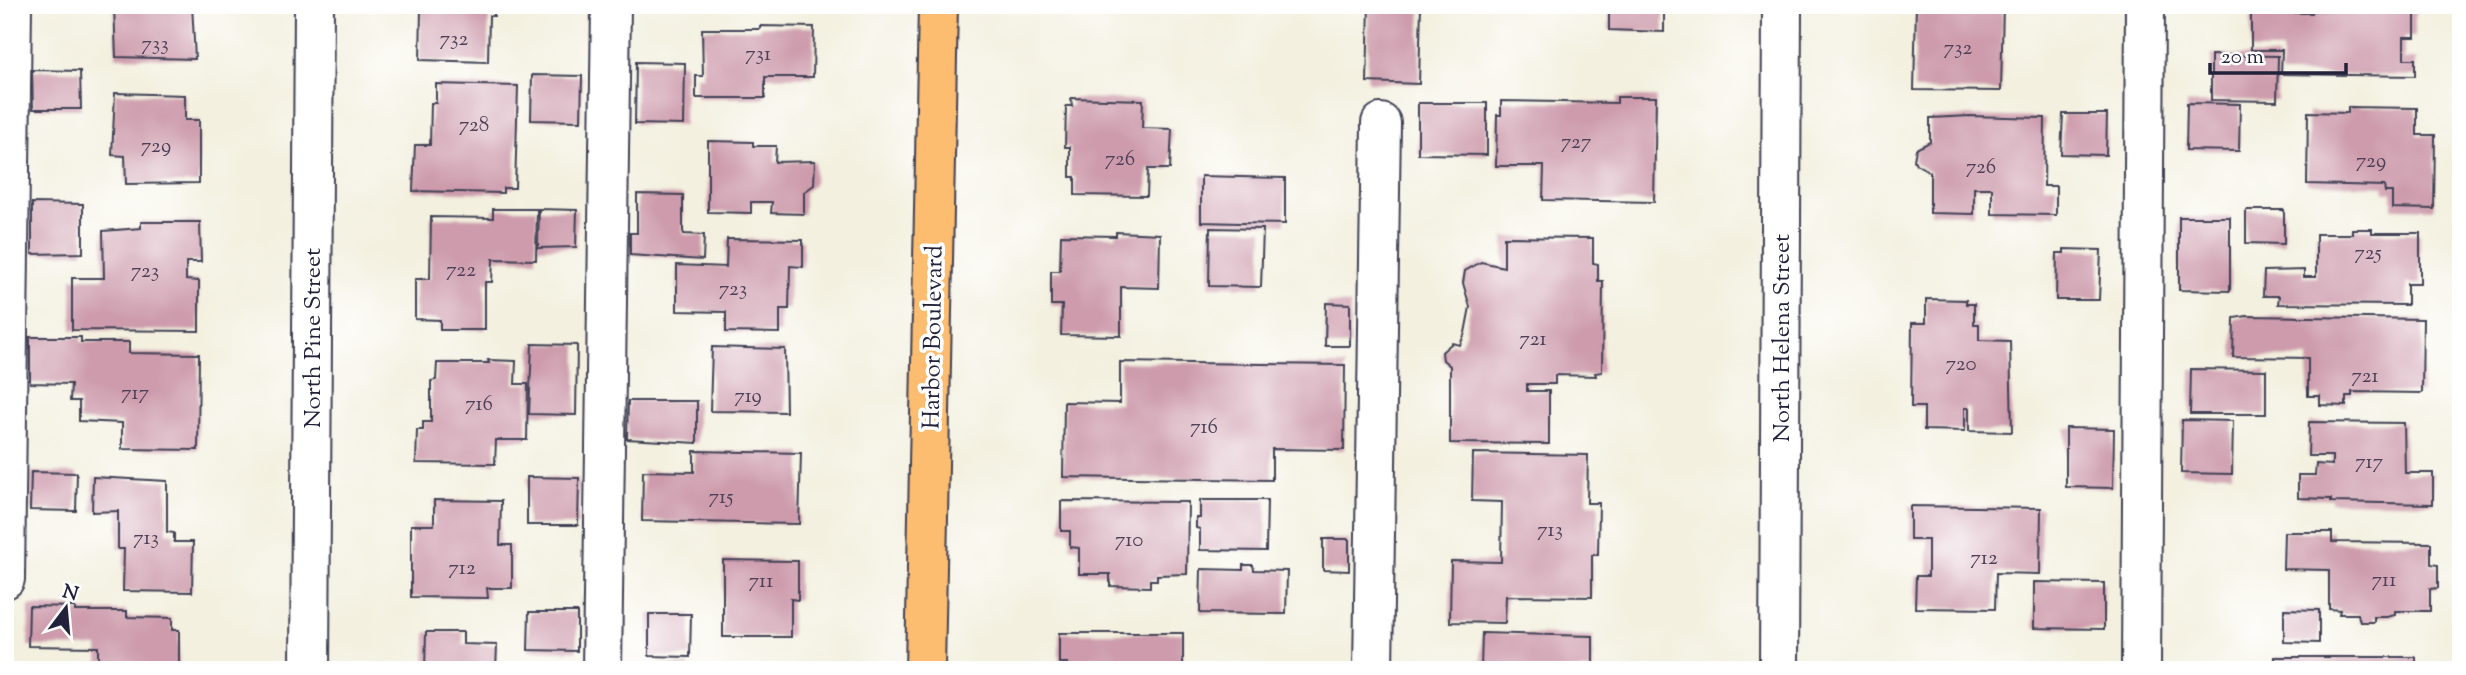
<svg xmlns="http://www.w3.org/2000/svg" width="2466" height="675" font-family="'Sorts Mill Goudy',serif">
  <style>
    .building { fill: #cd9bac }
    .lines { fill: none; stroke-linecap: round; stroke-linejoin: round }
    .minor-casing { stroke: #414154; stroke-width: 42 }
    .major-casing { stroke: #414154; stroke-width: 42 }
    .minor { stroke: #fff; stroke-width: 38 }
    .major { stroke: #fcbd6f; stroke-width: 38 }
    .labels { text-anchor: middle; stroke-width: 7; stroke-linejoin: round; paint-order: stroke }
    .number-label { font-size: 21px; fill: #4d4057 }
    .street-label { font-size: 24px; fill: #22223b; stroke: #fff }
  </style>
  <rect width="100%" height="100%" fill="#fff"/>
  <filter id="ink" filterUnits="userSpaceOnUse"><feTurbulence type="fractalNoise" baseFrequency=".0143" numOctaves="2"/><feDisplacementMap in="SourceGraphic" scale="14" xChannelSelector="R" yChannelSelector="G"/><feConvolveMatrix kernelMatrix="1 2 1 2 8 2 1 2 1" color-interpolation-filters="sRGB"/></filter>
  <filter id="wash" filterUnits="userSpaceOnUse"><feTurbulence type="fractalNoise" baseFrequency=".00686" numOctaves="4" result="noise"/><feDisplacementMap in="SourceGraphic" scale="28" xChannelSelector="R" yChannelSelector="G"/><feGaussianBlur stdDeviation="1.57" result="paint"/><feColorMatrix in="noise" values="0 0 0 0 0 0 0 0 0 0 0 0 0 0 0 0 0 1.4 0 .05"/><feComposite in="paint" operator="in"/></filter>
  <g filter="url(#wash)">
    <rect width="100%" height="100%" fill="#f3f0df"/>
    <g id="blocks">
      <!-- building -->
      <g class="building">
        <polygon points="114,5 192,5 195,59 116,57"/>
        <polygon points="439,5 494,5 494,16 489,16 488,62 420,60 421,10 439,10"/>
        <polygon points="1369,5 1421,5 1419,84 1367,82"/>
        <polygon points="1609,5 1664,5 1664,32 1609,30"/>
        <polygon points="1916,5 2003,5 2001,91 1914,90"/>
        <polygon points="2313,10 2415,11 2415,37 2404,37 2404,59 2415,59 2415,76 2281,74 2282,50 2251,50 2251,12 2312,13"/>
        <polygon points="760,26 814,27 813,77 765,77 765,98 696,98 696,76 703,76 702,29 760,29"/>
        <polygon points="2211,55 2278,56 2277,101 2211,100"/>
        <polygon points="636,62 685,63 684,125 635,124"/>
        <polygon points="32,70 80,71 81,109 33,109"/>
        <polygon points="532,75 582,76 581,121 531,120"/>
        <polygon points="436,84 518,86 515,188 503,188 503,193 413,191 415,145 430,145 431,103 436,103"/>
        <polygon points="115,93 185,95 185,120 199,120 199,183 126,184 125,156 112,155"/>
        <polygon points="1617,97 1656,97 1654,202 1543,200 1544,166 1496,166 1497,115 1501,115 1501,101 1617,103"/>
        <polygon points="1071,98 1143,100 1142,128 1172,129 1170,169 1148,169 1147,196 1075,195 1075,177 1070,177 1070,147 1065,147 1066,106 1072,106"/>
        <polygon points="1418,103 1487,103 1487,155 1418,154"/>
        <polygon points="2187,103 2240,104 2239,151 2186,150"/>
        <polygon points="2348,107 2417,108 2417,135 2435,135 2434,209 2392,208 2392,192 2385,192 2384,186 2307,184 2308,112 2348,113"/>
        <polygon points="2063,114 2107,114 2106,155 2061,154"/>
        <polygon points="1970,116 2045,118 2044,186 2056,186 2056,215 1992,214 1992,188 1974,188 1974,214 1930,213 1930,172 1916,164 1914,160 1916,149 1930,142 1930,118"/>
        <polygon points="708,141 753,142 753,146 776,146 775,162 815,161 814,185 804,192 804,214 771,213 772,202 751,202 751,213 708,212"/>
        <polygon points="1201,176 1285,178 1285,224 1201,222"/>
        <polygon points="637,194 683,195 683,231 684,234 704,235 703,260 630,255 630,233 637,233"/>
        <polygon points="32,203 83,204 83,253 32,254"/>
        <polygon points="493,209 537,209 536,260 493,259 492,282 485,282 485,330 440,330 440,320 415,319 415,279 430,279 431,217 493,218"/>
        <polygon points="539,209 577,210 576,247 538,248"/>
        <polygon points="2246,210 2284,210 2284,244 2246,243"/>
        <polygon points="2179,217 2230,217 2230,291 2179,290"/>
        <polygon points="141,222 200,222 201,262 186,262 186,280 199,281 199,331 72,330 72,278 104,278 103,231 141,228"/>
        <polygon points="1210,228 1263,229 1261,287 1209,286"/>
        <polygon points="2352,229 2372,229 2372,233 2420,233 2420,284 2407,284 2407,305 2278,304 2279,296 2263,296 2264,271 2304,270 2304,277 2316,277 2316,234 2352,234"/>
        <polygon points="1116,232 1160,234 1159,288 1121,287 1121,336 1061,335 1062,305 1051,305 1051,271 1060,271 1061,235 1116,236"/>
        <polygon points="1504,237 1593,238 1593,263 1598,264 1598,281 1603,281 1602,372 1595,373 1596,376 1555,375 1555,384 1527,384 1527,391 1549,391 1549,444 1450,443 1450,366 1443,360 1442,352 1452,343 1460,345 1465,333 1470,307 1463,283 1465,271 1481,262 1504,267"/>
        <polygon points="727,239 803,240 803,267 790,266 789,309 780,309 780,333 726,332 726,312 677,311 677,265 726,267"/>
        <polygon points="2064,249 2101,250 2099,300 2056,300 2057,253 2064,253"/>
        <polygon points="1926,299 1966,300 1966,304 1974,304 1974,324 1979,324 1979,340 2010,341 2012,432 1969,431 1969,408 1965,408 1965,431 1924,430 1924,407 1911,407 1912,323 1926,323"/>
        <polygon points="1326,303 1350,304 1350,346 1325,346"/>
        <polygon points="2247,316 2423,319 2422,393 2352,392 2352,396 2346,396 2346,406 2320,405 2320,396 2308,396 2308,358 2233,357 2234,318"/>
        <polygon points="30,337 81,337 81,342 129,342 129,353 199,354 198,450 122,449 122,423 79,421 79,401 70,401 71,384 30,383"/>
        <polygon points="532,344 577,345 576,415 529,414"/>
        <polygon points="712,347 785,349 786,412 710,411"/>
        <polygon points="488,360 516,361 515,384 528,384 527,440 496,440 495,464 416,463 417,430 423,430 423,422 431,422 431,381 436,380 437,363 489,363"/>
        <polygon points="1120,362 1345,365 1344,450 1272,449 1272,480 1063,477 1064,402 1120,403"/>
        <polygon points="2191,369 2266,370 2266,414 2190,414"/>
        <polygon points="628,401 697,401 697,443 627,439"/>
        <polygon points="2182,420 2233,421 2232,474 2181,473"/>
        <polygon points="2309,422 2404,423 2405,473 2433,473 2433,504 2331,502 2331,499 2298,498 2298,475 2315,475 2316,464 2332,465 2332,456 2308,456"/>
        <polygon points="2066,428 2114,429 2113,488 2066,487"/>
        <polygon points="694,451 801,453 799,524 642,521 643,471 694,472"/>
        <polygon points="1473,453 1588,455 1587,503 1599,503 1598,555 1592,555 1592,597 1506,596 1505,623 1450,622 1451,561 1501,562 1502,502 1472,501"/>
        <polygon points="31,472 77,473 76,511 30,510"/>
        <polygon points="93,477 167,481 167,532 174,533 174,542 193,542 192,592 123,591 124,549 118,549 118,511 92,512"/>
        <polygon points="527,477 579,478 578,525 527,525"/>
        <polygon points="434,500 501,501 500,545 512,545 512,588 487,588 488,598 411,597 411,525 434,525"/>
        <polygon points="1200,500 1267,500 1266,551 1200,550 1200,529 1196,528 1196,518 1200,518"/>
        <polygon points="1061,501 1188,502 1187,574 1157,575 1157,580 1150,580 1150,587 1110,586 1110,574 1079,574 1079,548 1070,547 1070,531 1061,531"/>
        <polygon points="1910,506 2041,508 2040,574 1996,573 1995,609 1915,608 1916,576 1928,576 1928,540 1910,540"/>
        <polygon points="2284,532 2332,532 2332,542 2431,543 2431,564 2438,565 2438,588 2430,589 2430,611 2395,611 2395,615 2387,617 2374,617 2374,622 2360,622 2358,614 2339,614 2340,610 2329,609 2329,570 2283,569"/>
        <polygon points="1323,539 1349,539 1349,571 1323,570"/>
        <polygon points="723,560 798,561 798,600 791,599 791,637 723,637"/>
        <polygon points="1243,565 1253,565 1254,570 1287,571 1286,614 1200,613 1201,569 1243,570"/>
        <polygon points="2034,582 2104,583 2104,629 2034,628"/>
        <polygon points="29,606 75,607 75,611 127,611 127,617 172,618 172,630 179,630 179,670 98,670 98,647 28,646"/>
        <polygon points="2284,609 2319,610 2319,643 2284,642"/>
        <polygon points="529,612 577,612 577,651 528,650"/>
        <polygon points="649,614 691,614 690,657 649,656"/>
        <polygon points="426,632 463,632 463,644 497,645 496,670 425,670"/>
        <polygon points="1059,633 1183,633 1183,670 1067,670 1068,663 1059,663"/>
        <polygon points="1482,633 1593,636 1593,670 1481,670"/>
        <rect x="2275" y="657" width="141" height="13"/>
        <rect x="646" y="665" width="43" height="5"/>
      </g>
    </g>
  </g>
  <g filter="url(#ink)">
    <use href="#blocks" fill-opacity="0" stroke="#414154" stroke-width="2"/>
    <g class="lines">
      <defs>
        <g id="minor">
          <polyline points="5,579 12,5"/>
          <polyline points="310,670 314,5"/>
          <polyline points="602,670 611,5"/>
          <polyline points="1373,670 1381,123"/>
          <polyline points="1779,670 1782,5"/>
          <polyline points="2141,670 2145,5"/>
        </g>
        <polyline id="major" points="925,670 938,5"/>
      </defs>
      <!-- minor casing -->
      <use href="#minor" class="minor-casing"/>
      <!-- major casing -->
      <use href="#major" class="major-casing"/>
      <!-- minor -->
      <use href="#minor" class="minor"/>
      <!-- major -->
      <use href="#major" class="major"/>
    </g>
  </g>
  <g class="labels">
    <!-- number labels -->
    <g class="number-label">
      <text x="454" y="45">732</text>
      <text x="155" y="50">733</text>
      <text x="1958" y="54">732</text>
      <text x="758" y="60">731</text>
      <text x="474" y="131">728</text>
      <text x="1576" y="148">727</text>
      <text x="156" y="152">729</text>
      <text x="1120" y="165">726</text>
      <text x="2371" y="167">729</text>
      <text x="1981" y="173">726</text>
      <text x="2368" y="259">725</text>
      <text x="461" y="276">722</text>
      <text x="145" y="277">723</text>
      <text x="733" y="295">723</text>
      <text x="1533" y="345">721</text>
      <text x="1961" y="370">720</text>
      <text x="2365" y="382">721</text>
      <text x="135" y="399">717</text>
      <text x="748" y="402">719</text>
      <text x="479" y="410">716</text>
      <text x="1204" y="433">716</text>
      <text x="2369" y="468">717</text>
      <text x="721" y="503">715</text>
      <text x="1550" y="536">713</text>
      <text x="146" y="544">713</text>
      <text x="1129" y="546">710</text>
      <text x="1984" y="564">712</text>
      <text x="462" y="574">712</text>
      <text x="2384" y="586">711</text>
      <text x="761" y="587">711</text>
    </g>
    <!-- street labels -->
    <g class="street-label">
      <text transform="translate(932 337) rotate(-89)" y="8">Harbor Boulevard</text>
      <text transform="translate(312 338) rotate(-90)" y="8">North Pine Street</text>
      <text transform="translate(1781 338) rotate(-90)" y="8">North Helena Street</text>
    </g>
  </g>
  <!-- margin -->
  <rect width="2466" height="675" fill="none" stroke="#fff" stroke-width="28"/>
  <!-- north arrow -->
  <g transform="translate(66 608) rotate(16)" stroke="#ffffff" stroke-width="5" paint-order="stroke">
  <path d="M0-5L12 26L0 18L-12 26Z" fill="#22223b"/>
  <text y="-10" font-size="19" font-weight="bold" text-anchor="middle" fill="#22223b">N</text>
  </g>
  <!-- scale -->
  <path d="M2210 63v10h136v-10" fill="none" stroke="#22223b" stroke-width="3.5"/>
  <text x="2221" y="63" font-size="21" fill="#22223b" stroke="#ffffff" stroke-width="5" paint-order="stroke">20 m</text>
</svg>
